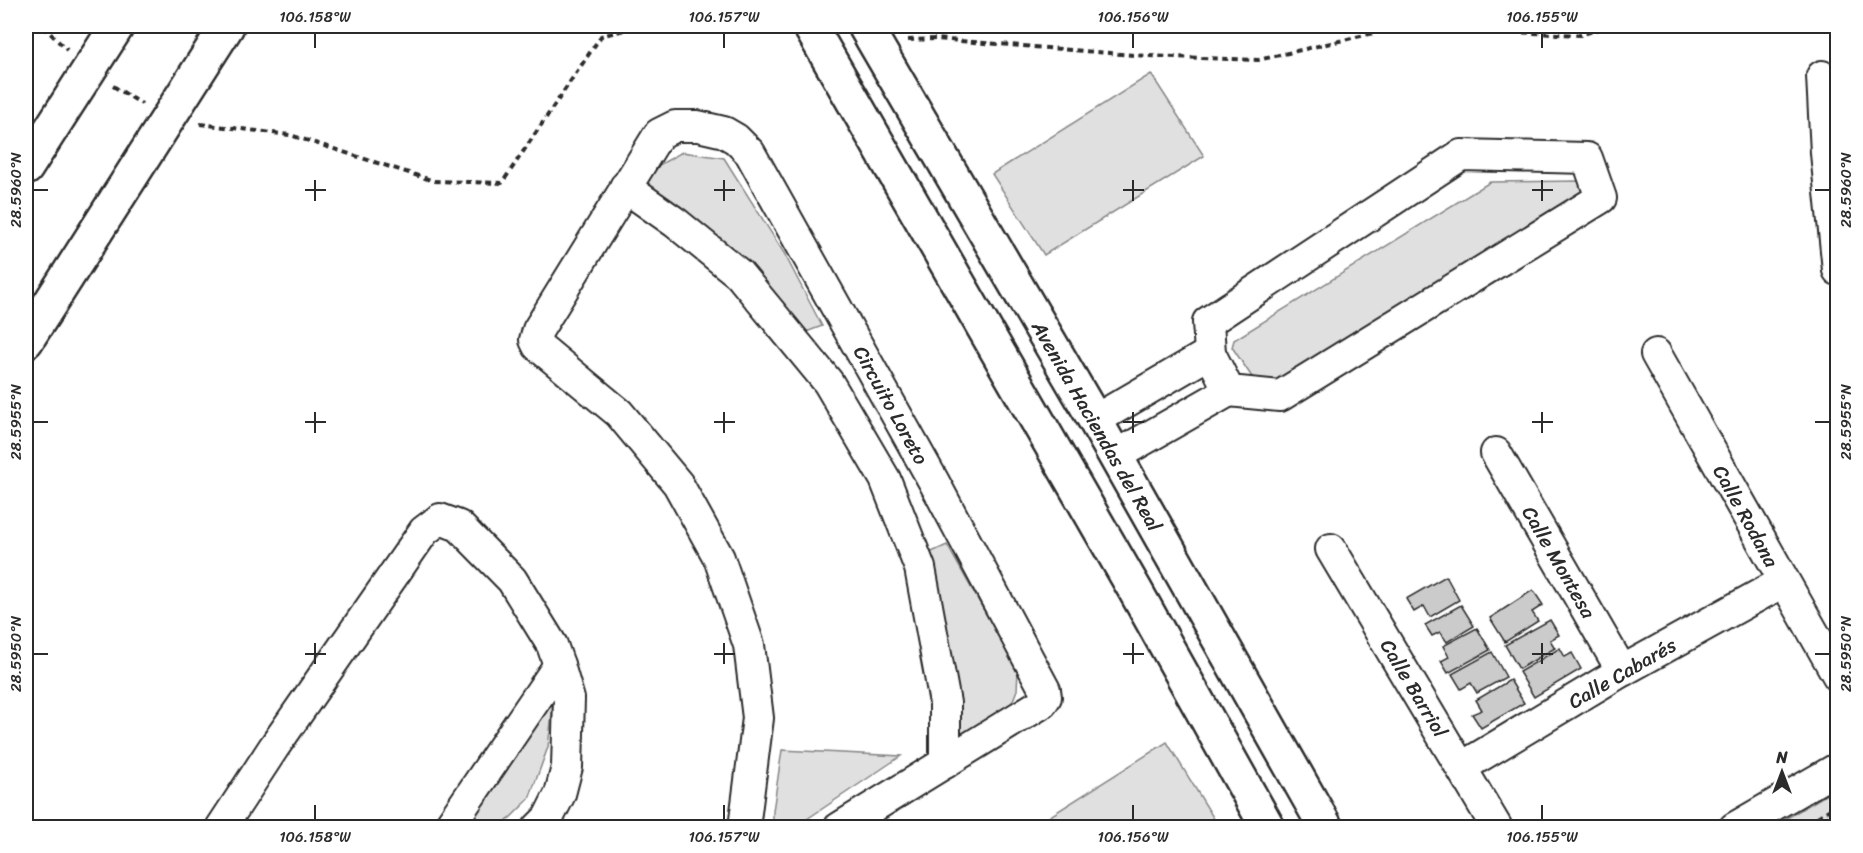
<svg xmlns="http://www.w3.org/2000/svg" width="1863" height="853" font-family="Sriracha,sans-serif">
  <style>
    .green { fill: #e0e0e0; stroke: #868686; stroke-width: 1.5 }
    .building { fill: #cbcbcb; stroke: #2b2b2b; stroke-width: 1.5 }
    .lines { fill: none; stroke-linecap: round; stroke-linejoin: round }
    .street-casing { stroke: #2b2b2b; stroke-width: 34 }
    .secondary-casing { stroke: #2b2b2b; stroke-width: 38 }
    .path { stroke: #2b2b2b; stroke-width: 4; stroke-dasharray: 6 4.5; stroke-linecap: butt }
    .street { stroke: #fff; stroke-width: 30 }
    .secondary { stroke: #fff; stroke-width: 33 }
    .ticks { fill: none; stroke: #2b2b2b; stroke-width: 2 }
    .labels { text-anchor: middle; stroke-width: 5; stroke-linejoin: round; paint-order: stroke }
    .street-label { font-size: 20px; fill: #2b2b2b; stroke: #fff }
    .neatline { fill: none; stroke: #2b2b2b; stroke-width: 2 }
    .ticks-label { font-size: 15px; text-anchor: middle; fill: #2b2b2b }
  </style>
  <rect width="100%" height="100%" fill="#fff"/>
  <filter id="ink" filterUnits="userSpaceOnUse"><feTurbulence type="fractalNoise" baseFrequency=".0167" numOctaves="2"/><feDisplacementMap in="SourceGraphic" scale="12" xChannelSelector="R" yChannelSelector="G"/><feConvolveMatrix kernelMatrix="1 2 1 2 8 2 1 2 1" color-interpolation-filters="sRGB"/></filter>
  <g filter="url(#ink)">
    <!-- green -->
    <g class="green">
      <polygon points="1151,74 1204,156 1044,255 992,174"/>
      <polygon points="682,152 724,158 784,253 822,326 801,334 643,185 659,165"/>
      <polygon points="1582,181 1590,196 1267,388 1258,386 1232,347 1234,340 1490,182"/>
      <polygon points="947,545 1018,671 1017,690 1011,705 971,736 961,734 955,726 952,670 944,613 923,556"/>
      <polygon points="541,704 553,705 548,747 529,799 501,827 461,828"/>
      <polygon points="1167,742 1219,827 1033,827"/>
      <polygon points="782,750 901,756 795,827 777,827 773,820 773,811"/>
      <polygon points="1837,788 1837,827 1772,827"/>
    </g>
    <!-- building -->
    <g class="building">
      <polygon points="1446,576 1459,600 1430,617 1424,606 1414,612 1406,599"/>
      <polygon points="1533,590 1543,605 1532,612 1538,621 1505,642 1490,618"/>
      <polygon points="1461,605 1474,626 1447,642 1440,632 1432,636 1425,625"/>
      <polygon points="1550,620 1559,635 1550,640 1555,648 1519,669 1505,645"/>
      <polygon points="1477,628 1490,650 1448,673 1441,661 1449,657 1443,646"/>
      <polygon points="1560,648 1565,657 1572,653 1581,669 1534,697 1519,672"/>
      <polygon points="1492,652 1506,677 1477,693 1471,683 1461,689 1452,674"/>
      <polygon points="1510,680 1524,703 1481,728 1472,714 1482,710 1476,700"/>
    </g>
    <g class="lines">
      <defs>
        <g id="street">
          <polyline points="1822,76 1826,153 1838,270"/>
          <polygon points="1461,155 1587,158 1601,198 1280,396 1229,391 1210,353 1208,322"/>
          <polyline points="625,187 676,223 739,274 828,382 885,479 920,568 945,703 945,763"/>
          <polyline points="1656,354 1838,676"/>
          <polyline points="1095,420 1210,353"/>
          <polyline points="1496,453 1622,671"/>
          <polyline points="1115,456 1229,391"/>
          <polyline points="1331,549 1497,828"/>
          <polyline points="1462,767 1622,671 1783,582"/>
          <polyline points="221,828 274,747 424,531 440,519 459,526 512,580 552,645 559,665 569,699 567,767 560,794 548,818 538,828"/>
          <polyline points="448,828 559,665"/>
          <polyline points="744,828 758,718 749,645 719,558 678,484 619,413 538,346 535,340 538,330 659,134 675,126 698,126 724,132 736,139 750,153 934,482 1045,690 1046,697 1042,703 839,828"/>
          <polyline points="1734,828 1838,768"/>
        </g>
        <g id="secondary">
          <polyline points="810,26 1135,590 1268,828"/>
          <polyline points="865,26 1095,420 1326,828"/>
          <polyline points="26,168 117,26"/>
          <polyline points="26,341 227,26"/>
        </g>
      </defs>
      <!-- street casing -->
      <use href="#street" class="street-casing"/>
      <!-- secondary casing -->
      <use href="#secondary" class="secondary-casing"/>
      <!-- path -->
      <g class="path">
        <polyline points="43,26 67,50"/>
        <polyline points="908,40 936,39 1146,56 1258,60 1399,27 1580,35 1609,26"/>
        <polyline points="113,86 142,104"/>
        <polyline points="200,124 290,135 434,181 502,183 601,36 640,26"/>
        <polyline points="1799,828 1832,808"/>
      </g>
      <!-- street -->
      <use href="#street" class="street"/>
      <!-- secondary -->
      <use href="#secondary" class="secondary"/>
    </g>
  </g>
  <!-- ticks -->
  <path class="ticks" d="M315 33V48M724 33V48M1133 33V48M1542 33V48M315 180V201M724 180V201M1133 180V201M1542 180V201M33 190H48M305 190H326M714 190H735M1123 190H1144M1532 190H1553M1815 190H1830M315 412V433M724 412V433M1133 412V433M1542 412V433M33 422H48M305 422H326M714 422H735M1123 422H1144M1532 422H1553M1815 422H1830M315 643V664M724 643V664M1133 643V664M1542 643V664M33 654H48M305 654H326M714 654H735M1123 654H1144M1532 654H1553M1815 654H1830M315 805V820M724 805V820M1133 805V820M1542 805V820"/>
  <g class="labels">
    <!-- street labels -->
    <g class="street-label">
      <text transform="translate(891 405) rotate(61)" y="7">Circuito Loreto</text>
      <text transform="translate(1097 426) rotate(60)" y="7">Avenida Haciendas del Real</text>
      <text transform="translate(1746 516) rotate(61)" y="7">Calle Rodana</text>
      <text transform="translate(1559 562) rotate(60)" y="7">Calle Montesa</text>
      <text transform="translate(1622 673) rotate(-30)" y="7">Calle Cabarés</text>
      <text transform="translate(1414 688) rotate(59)" y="7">Calle Barriol</text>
    </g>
  </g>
  <!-- margin -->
  <rect width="1863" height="853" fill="none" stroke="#fff" stroke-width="66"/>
  <!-- north arrow -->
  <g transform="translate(1782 772)" stroke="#ffffff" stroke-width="4.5" paint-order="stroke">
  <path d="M0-4.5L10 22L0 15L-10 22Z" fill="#2b2b2b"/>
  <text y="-9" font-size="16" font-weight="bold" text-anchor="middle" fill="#2b2b2b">N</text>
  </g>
  <rect x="33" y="33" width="1797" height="787" class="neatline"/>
  <g class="ticks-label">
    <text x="315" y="22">106.158°W</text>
    <text x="724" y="22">106.157°W</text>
    <text x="1133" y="22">106.156°W</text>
    <text x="1542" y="22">106.155°W</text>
    <text transform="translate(16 190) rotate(-90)" y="5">28.5960°N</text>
    <text transform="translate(1846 190) rotate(-90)" y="5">28.5960°N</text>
    <text transform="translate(16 422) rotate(-90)" y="5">28.5955°N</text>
    <text transform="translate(1846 422) rotate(-90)" y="5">28.5955°N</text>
    <text transform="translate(16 654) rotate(-90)" y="5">28.5950°N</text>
    <text transform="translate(1846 654) rotate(-90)" y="5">28.5950°N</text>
    <text x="315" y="842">106.158°W</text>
    <text x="724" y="842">106.157°W</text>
    <text x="1133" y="842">106.156°W</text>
    <text x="1542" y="842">106.155°W</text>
  </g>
</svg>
